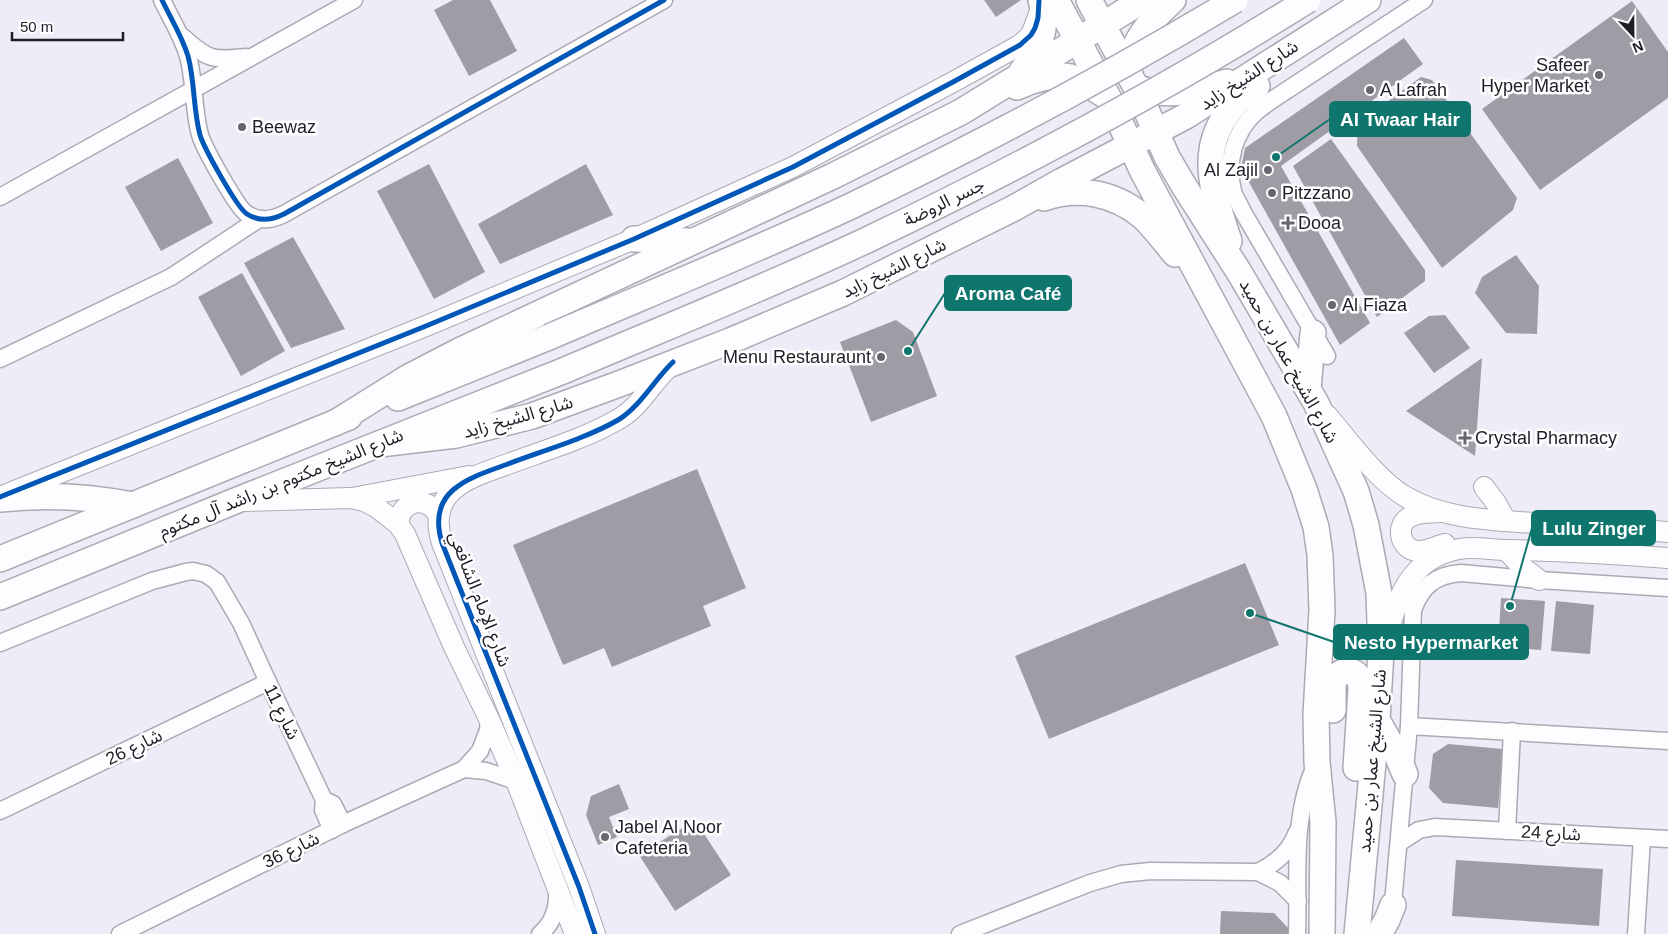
<svg xmlns="http://www.w3.org/2000/svg" width="1668" height="934" font-family="Arial,'Noto Sans Arabic',sans-serif">
  <style>
    .building { fill: #a09ca5 }
    .lines { fill: none; stroke-linecap: round; stroke-linejoin: round }
    .minor-casing { stroke: #ada9b3; stroke-width: 19 }
    .tertiary-casing { stroke: #ada9b3; stroke-width: 22 }
    .primary-casing { stroke: #ada9b3; stroke-width: 28 }
    .minor { stroke: #fdfcfe; stroke-width: 16 }
    .tertiary { stroke: #fdfcfe; stroke-width: 20 }
    .primary { stroke: #fdfcfe; stroke-width: 25 }
    .primary-bridge-casing { stroke: #ada9b3; stroke-width: 28; stroke-linecap: butt }
    .primary-bridge { stroke: #fdfcfe; stroke-width: 25 }
    .cycleway-casing { stroke: #fff; stroke-width: 8 }
    .cycleway { stroke: #0057b8; stroke-width: 5 }
    .poi-dot { fill: #696570; stroke: #fff; stroke-width: 2 }
    .labels { text-anchor: middle; stroke-width: 5; stroke-linejoin: round; paint-order: stroke }
    .poi-label { font-size: 18px; fill: #211d27; stroke: #fff; text-anchor: start }
    .street-label { font-size: 18px; fill: #211d27; stroke: #fff }
    .leader { fill: none; stroke: #0f766e; stroke-width: 2 }
    .callout-dot { fill: #0f766e; stroke: #fff; stroke-width: 2 }
    .callout { fill: #0f766e; stroke: #0f766e; stroke-width: 2 }
    .callout-label { font-size: 19px; text-anchor: middle; font-weight: bold; fill: #fff }
  </style>
  <rect width="100%" height="100%" fill="#f0ecf7"/>
  <!-- building -->
  <g class="building">
    <polygon points="453,0 490,0 517,51 469,76 434,10"/>
    <polygon points="984,0 1021,0 996,17"/>
    <polygon points="1632,1 1668,52 1668,98 1540,190 1482,109"/>
    <polygon points="1404,38 1423,64 1281,166 1370,323 1340,345 1241,168 1245,148"/>
    <polygon points="1421,77 1432,80 1517,198 1513,210 1442,268 1357,146 1358,123"/>
    <polygon points="1331,139 1425,270 1425,281 1377,317 1293,166"/>
    <polygon points="178,158 213,223 161,251 125,187"/>
    <polygon points="429,164 485,272 434,299 377,191"/>
    <polygon points="586,164 613,215 500,264 478,224"/>
    <polygon points="293,237 345,329 291,348 244,263"/>
    <polygon points="1516,255 1539,286 1537,334 1506,333 1475,293 1482,277"/>
    <polygon points="242,273 285,351 241,376 198,297"/>
    <polygon points="1445,315 1470,348 1434,373 1404,333 1429,316"/>
    <polygon points="896,320 913,332 937,396 871,422 840,342"/>
    <polygon points="1482,358 1475,456 1406,411"/>
    <polygon points="697,469 746,588 703,606 711,626 612,667 604,648 563,665 513,545"/>
    <polygon points="1245,563 1279,645 1049,739 1015,656"/>
    <polygon points="1501,598 1545,601 1541,650 1498,647"/>
    <polygon points="1556,601 1594,605 1590,654 1551,651"/>
    <polygon points="1448,744 1503,749 1498,808 1443,803 1429,788 1433,754"/>
    <polygon points="619,784 629,809 609,817 617,837 598,845 586,815 591,796"/>
    <polygon points="695,820 731,875 675,911 639,855"/>
    <polygon points="1456,860 1603,869 1599,926 1452,916"/>
    <polygon points="1221,911 1274,913 1289,929 1289,934 1220,934"/>
  </g>
  <g class="lines">
    <defs>
      <g id="minor">
        <path d="M162 0C171 19 182 36 188 56 195 82 193 109 200 135 204 148 237 208 247 214 259 222 272 220 284 214L664 0"/>
        <path d="M183 37C209 61 213 60 246 57"/>
        <polyline points="0,197 354,0"/>
        <path d="M1327 356 1243 212C1240 205 1235 198 1233 191 1226 162 1234 132 1256 112 1262 107 1269 102 1275 98L1424 0"/>
        <polyline points="0,359 171,277 259,219"/>
        <polyline points="0,643 152,581 186,572 193,571 206,574 217,582 241,623 268,682 324,800 323,810 332,830"/>
        <polyline points="1409,726 1668,741"/>
        <polyline points="464,769 486,771 516,781"/>
        <polyline points="324,800 333,804 343,824"/>
        <polyline points="0,811 268,682"/>
        <polyline points="1507,831 1512,731"/>
        <polyline points="1399,843 1419,830 1435,827 1668,839"/>
        <path d="M1258 872C1277 863 1290 851 1297 832"/>
        <path d="M1392 914 1409 726 1413 610C1422 586 1435 575 1461 573L1539 580 1668 588"/>
        <polyline points="120,934 343,824 464,769 480,751 488,730 489,719"/>
        <path d="M540 934C553 923 558 907 557 890"/>
        <polyline points="960,934 1090,883 1121,874 1150,871 1258,872 1280,883 1298,901"/>
        <path d="M1297 934C1299 878 1291 818 1315 766"/>
        <polyline points="1636,934 1642,838"/>
      </g>
      <g id="tertiary">
        <path d="M1327 415C1349 441 1377 480 1406 497 1447 521 1500 520 1547 524 1587 526 1628 529 1668 532"/>
        <polyline points="1484,487 1496,503 1506,521"/>
        <polyline points="7,494 426,326 634,239 793,167 953,82 1020,45 1031,35 1039,14"/>
        <polyline points="352,498 469,476"/>
        <polyline points="244,501 350,498 364,501 376,507 398,524 405,534 454,647 489,719 516,781 575,934"/>
        <path d="M1439 512C1430 513 1420 512 1412 516 1394 523 1399 551 1419 551 1427 551 1437 546 1445 544"/>
        <path d="M398 524C401 500 425 495 438 514"/>
        <polyline points="1506,550 1521,566 1539,580"/>
        <path d="M1384 645C1392 621 1398 591 1416 572 1427 560 1443 552 1459 549 1475 546 1492 550 1508 550 1562 551 1615 554 1668 558"/>
        <path d="M595 934 579 887 442 543C436 523 437 504 453 490 468 477 489 471 508 464 543 451 584 439 617 420 640 408 651 383 670 366"/>
      </g>
      <g id="primary">
        <polyline points="1056,0 1109,99 1143,172 1274,416 1304,489 1316,527 1320,555 1322,610 1316,714 1317,762 1323,822 1322,934"/>
        <polyline points="1089,0 1137,89 1167,157 1184,186 1239,272 1316,403 1356,491 1366,525 1379,593 1381,651 1377,720 1357,934"/>
        <path d="M1022 71C1039 47 1049 30 1041 0"/>
        <path d="M1129 75C1129 43 1151 20 1173 0"/>
        <path d="M1017 87C1032 80 1054 73 1071 77 1083 79 1093 88 1103 94"/>
        <path d="M1141 89C1170 97 1198 91 1227 82"/>
        <path d="M1044 198C1078 186 1114 193 1142 216 1154 227 1164 241 1175 254"/>
        <polyline points="634,239 688,241"/>
        <path d="M1229 241C1213 192 1195 146 1236 103 1242 97 1250 91 1257 86"/>
        <polyline points="1308,389 1313,333"/>
        <polyline points="398,398 549,337"/>
        <polyline points="335,423 407,378 459,351 833,176 961,112 1143,0"/>
        <polyline points="380,444 456,435 532,416 619,384 730,341 843,293 1014,208 1062,181 1186,116 1368,0"/>
        <path d="M0 499C45 494 88 496 133 505"/>
        <polyline points="0,559 349,417"/>
        <polyline points="0,597 235,501 563,371"/>
        <path d="M1333 710V679C1347 665 1361 670 1361 690L1356 768"/>
        <polyline points="1377,720 1397,755 1405,774"/>
        <polyline points="1379,934 1387,920 1393,905"/>
      </g>
    </defs>
    <!-- minor casing -->
    <use href="#minor" class="minor-casing"/>
    <!-- tertiary casing -->
    <use href="#tertiary" class="tertiary-casing"/>
    <!-- primary casing -->
    <use href="#primary" class="primary-casing"/>
    <!-- minor -->
    <use href="#minor" class="minor"/>
    <!-- tertiary -->
    <use href="#tertiary" class="tertiary"/>
    <!-- primary -->
    <use href="#primary" class="primary"/>
    <defs>
      <g id="primary-bridge">
        <path d="M549 337C649 294 750 253 849 207 981 144 1110 75 1235 0"/>
        <path d="M563 371C664 328 767 287 867 240 1018 168 1166 89 1308 0"/>
      </g>
    </defs>
    <!-- primary-bridge casing -->
    <use href="#primary-bridge" class="primary-bridge-casing"/>
    <!-- primary-bridge -->
    <use href="#primary-bridge" class="primary-bridge"/>
    <defs>
      <g id="cycleway">
        <path d="M162 0C171 19 182 36 188 56 195 82 193 109 200 135 204 148 237 208 247 214 259 222 272 220 284 214L664 0"/>
        <polyline points="0,497 426,326 634,239 793,167 953,82 1020,45 1031,35 1035,28 1038,18 1039,0"/>
        <path d="M595 934 579 887 442 543C436 523 437 504 453 490 468 477 489 471 508 464 542 451 587 438 618 420 640 407 654 380 673 362"/>
      </g>
    </defs>
    <!-- cycleway casing -->
    <use href="#cycleway" class="cycleway-casing"/>
    <!-- cycleway -->
    <use href="#cycleway" class="cycleway"/>
  </g>
  <!-- markers -->
  <g class="poi-dot">
    <circle cx="1599" cy="75" r="5"/>
    <circle cx="1370" cy="90" r="5"/>
    <circle cx="242" cy="127" r="5"/>
    <circle cx="1268" cy="170" r="5"/>
    <circle cx="1272" cy="193" r="5"/>
    <path d="M1285.5 215.5h5v5h5v5h-5v5h-5v-5h-5v-5h5z"/>
    <circle cx="1332" cy="305" r="5"/>
    <circle cx="881" cy="357" r="5"/>
    <path d="M1462.5 430.5h5v5h5v5h-5v5h-5v-5h-5v-5h5z"/>
    <circle cx="605" cy="837" r="5"/>
  </g>
  <g class="labels">
    <!-- poi labels -->
    <g class="poi-label">
      <text x="1589" y="71" text-anchor="end">Safeer<tspan x="1589" dy="21">Hyper Market</tspan></text>
      <text x="1380" y="96">A Lafrah</text>
      <text x="252" y="133">Beewaz</text>
      <text x="1258" y="176" text-anchor="end">Al Zajil</text>
      <text x="1282" y="199">Pitzzano</text>
      <text x="1298" y="229">Dooa</text>
      <text x="1342" y="311">Al Fiaza</text>
      <text x="871" y="363" text-anchor="end">Menu Restauraunt</text>
      <text x="1475" y="444">Crystal Pharmacy</text>
      <text x="615" y="833">Jabel Al Noor<tspan x="615" dy="21">Cafeteria</tspan></text>
    </g>
    <!-- street labels -->
    <g class="street-label">
      <text transform="translate(1249 75) rotate(-33)" y="6">شارع الشيخ زايد</text>
      <text transform="translate(944 202) rotate(-26)" y="6">جسر الروضة</text>
      <text transform="translate(894 268) rotate(-26)" y="6">شارع الشيخ زايد</text>
      <text transform="translate(1289 361) rotate(61)" y="6">شارع الشيخ عمار بن حميد</text>
      <text transform="translate(518 417) rotate(-16)" y="6">شارع الشيخ زايد</text>
      <text transform="translate(281 483) rotate(-22)" y="6">شارع الشيخ مكتوم بن راشد آل مكتوم</text>
      <text transform="translate(480 599) rotate(69)" y="6">شارع الإمام الشافعي</text>
      <text transform="translate(282 712) rotate(64)" y="6">شارع 11</text>
      <text transform="translate(134 747) rotate(-26)" y="6">شارع 26</text>
      <text transform="translate(1372 761) rotate(-85)" y="6">شارع الشيخ عمار بن حميد</text>
      <text transform="translate(1551 833) rotate(3)" y="6">شارع 24</text>
      <text transform="translate(291 850) rotate(-26)" y="6">شارع 36</text>
    </g>
  </g>
  <!-- callouts -->
  <path class="leader" d="M1276 157L1330 119M908 351L945 293M1510 606L1532 528M1250 613L1334 642"/>
  <g class="callout-dot">
    <circle cx="1276" cy="157" r="5"/>
    <circle cx="908" cy="351" r="5"/>
    <circle cx="1510" cy="606" r="5"/>
    <circle cx="1250" cy="613" r="5"/>
  </g>
  <g class="callout">
    <rect x="1330" y="102" width="140" height="34" rx="5"/>
    <rect x="945" y="276" width="126" height="34" rx="5"/>
    <rect x="1532" y="511" width="123" height="34" rx="5"/>
    <rect x="1334" y="625" width="194" height="34" rx="5"/>
  </g>
  <g class="callout-label">
    <text x="1400" y="126">Al Twaar Hair</text>
    <text x="1008" y="300">Aroma Café</text>
    <text x="1594" y="535">Lulu Zinger</text>
    <text x="1431" y="649">Nesto Hypermarket</text>
  </g>
  <!-- north arrow -->
  <g transform="translate(1633 35) rotate(158)" stroke="#ffffff" stroke-width="4" paint-order="stroke">
  <path d="M0-4L9 19L0 12L-9 19Z" fill="#211d27"/>
  <text y="-8" font-size="14" font-weight="bold" text-anchor="middle" fill="#211d27">N</text>
  </g>
  <!-- scale -->
  <path d="M12 32v8h111v-8" fill="none" stroke="#211d27" stroke-width="2.5"/>
  <text x="20" y="32" font-size="15" fill="#211d27" stroke="#ffffff" stroke-width="4" paint-order="stroke">50 m</text>
</svg>
